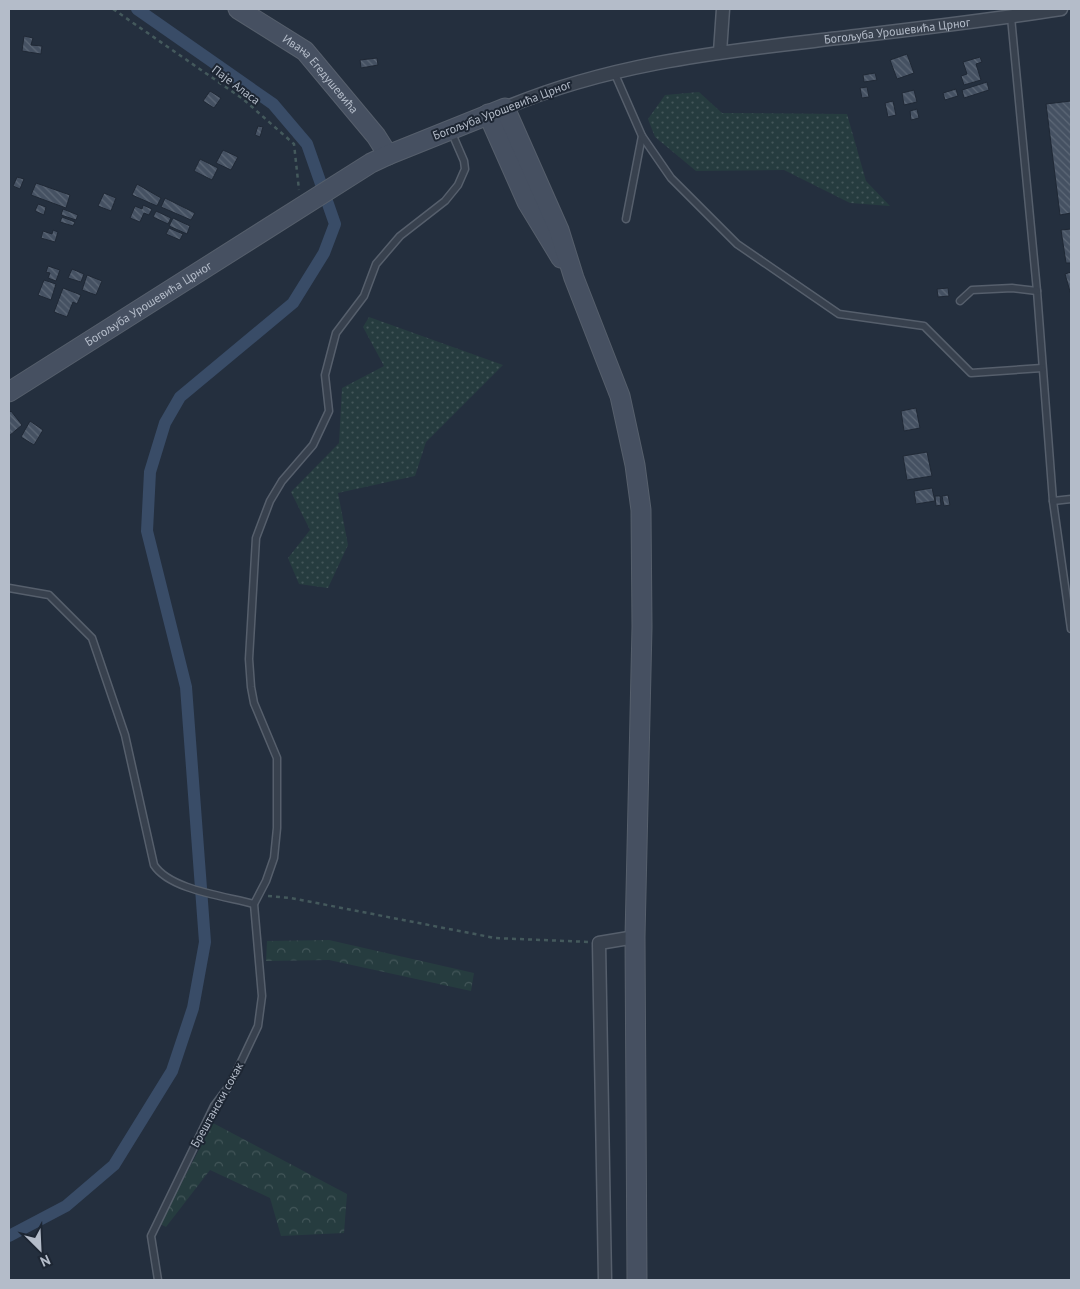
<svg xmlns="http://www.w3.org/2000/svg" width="1080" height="1289" font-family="'PT Sans',sans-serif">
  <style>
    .grass { fill: url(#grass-dots) }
    .forest { fill: url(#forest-crowns) }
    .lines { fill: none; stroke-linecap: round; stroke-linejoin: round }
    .canal { stroke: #394c67; stroke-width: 12 }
    .building { fill: url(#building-back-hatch); stroke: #1f2835 }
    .lane-casing { stroke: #565f6c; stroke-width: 9 }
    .street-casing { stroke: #565f6c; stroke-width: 15 }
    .secondary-casing { stroke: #565f6c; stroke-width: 21 }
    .path { stroke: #44595c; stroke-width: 2.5; stroke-dasharray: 4 4; stroke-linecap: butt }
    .lane { stroke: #38414e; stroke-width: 6 }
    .street { stroke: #38414e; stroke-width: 12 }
    .secondary { stroke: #465061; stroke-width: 19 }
    .labels { text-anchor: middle; stroke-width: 4; stroke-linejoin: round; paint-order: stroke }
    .street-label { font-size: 12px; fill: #b4bcc9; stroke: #1d2633 }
  </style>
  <defs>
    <pattern id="grass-dots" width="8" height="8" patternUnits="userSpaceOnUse" patternTransform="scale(1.25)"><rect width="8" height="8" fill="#263c3f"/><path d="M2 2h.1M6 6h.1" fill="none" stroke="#435659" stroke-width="1.8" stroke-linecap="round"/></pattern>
    <pattern id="forest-crowns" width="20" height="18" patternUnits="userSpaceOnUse" patternTransform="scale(1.25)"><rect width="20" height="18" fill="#263c3f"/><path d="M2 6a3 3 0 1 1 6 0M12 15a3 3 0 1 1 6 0" fill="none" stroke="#435659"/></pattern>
    <pattern id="building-back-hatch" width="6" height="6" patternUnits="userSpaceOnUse" patternTransform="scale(1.25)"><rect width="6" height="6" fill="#455162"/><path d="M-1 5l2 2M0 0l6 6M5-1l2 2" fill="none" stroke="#5d6877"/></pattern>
  </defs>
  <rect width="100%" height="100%" fill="#242f3e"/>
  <!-- grass -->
  <g class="grass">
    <polygon points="699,92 722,113 847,114 866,181 890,206 850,203 784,170 696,171 655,137 648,119 665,95"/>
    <polygon points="369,317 503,365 426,442 415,476 338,493 348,545 328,588 299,584 288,558 310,530 291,492 339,443 342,388 384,366 363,327"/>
  </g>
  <!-- forest -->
  <g class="forest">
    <polygon points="329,940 474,973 471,991 329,960 266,961 267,941"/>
    <polygon points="213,1123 347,1194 344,1233 281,1236 270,1198 210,1170 166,1227 160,1224"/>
  </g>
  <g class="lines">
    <!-- canal -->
    <polyline class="canal" points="9,1236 66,1206 114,1165 172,1071 193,1008 205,942 186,687 147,531 150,472 165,423 180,397 293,303 324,253 335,224 307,144 273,104 137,9"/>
  </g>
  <!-- building -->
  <g class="building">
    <polygon points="24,36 33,38 31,45 42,46 41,54 22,51"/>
    <polygon points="907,54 914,73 897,79 890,60"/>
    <polygon points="980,57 982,62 976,64 981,80 964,85 961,76 967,74 963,62"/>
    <polygon points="377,58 378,65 361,68 360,60"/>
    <polygon points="875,73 877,80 864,82 863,75"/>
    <polygon points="987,82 989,90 964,98 962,90"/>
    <polygon points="867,87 869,97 862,98 860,88"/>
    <polygon points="956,89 958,96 945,100 943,93"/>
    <polygon points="914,90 917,102 904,105 902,93"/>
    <polygon points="210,91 221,98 214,108 203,101"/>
    <polygon points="893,101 896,115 888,117 885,103"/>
    <polygon points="1071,101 1071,213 1060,215 1046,104"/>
    <polygon points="917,109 919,118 911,120 910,111"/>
    <polygon points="258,126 263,127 260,137 255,135"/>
    <polygon points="223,150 238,157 231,170 216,163"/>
    <polygon points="200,159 218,168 212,180 194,171"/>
    <polygon points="17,177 24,179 20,189 13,186"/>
    <polygon points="36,183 70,195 66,208 31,195"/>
    <polygon points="137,184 161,198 157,206 132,195"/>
    <polygon points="104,193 116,198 111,211 98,206"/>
    <polygon points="165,198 195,213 191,220 161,207"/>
    <polygon points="38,204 46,207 44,215 35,211"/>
    <polygon points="143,205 152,209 149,215 144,213 140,222 130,218 135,206 142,209"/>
    <polygon points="63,209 78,215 76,220 61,215"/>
    <polygon points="156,211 171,218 168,224 153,217"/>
    <polygon points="62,217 75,222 73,226 60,222"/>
    <polygon points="173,218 190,226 187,234 169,226"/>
    <polygon points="169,228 183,234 180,240 166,234"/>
    <polygon points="1071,229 1071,263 1066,263 1061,230"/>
    <polygon points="53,230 58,232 55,242 41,238 43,231 52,234"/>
    <polygon points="48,266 60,270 56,281 48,278 50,273 46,272"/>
    <polygon points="72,269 84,274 81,282 68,278"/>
    <polygon points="1071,272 1071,295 1065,274"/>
    <polygon points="87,275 102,281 96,295 82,290"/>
    <polygon points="44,280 56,284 51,300 38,295"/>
    <polygon points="63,288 81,295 77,304 73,302 67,317 54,312"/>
    <polygon points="948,288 949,296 938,297 937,289"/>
    <polygon points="916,408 920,428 904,431 901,411"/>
    <polygon points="11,411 22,425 9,436 9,413"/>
    <polygon points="30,421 43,430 34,445 21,437"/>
    <polygon points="927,452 932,476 907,480 903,456"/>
    <polygon points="932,488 935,501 916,504 914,491"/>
    <polygon points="948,495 950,505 944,506 942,496"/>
    <polygon points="935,496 940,496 941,505 936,506"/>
  </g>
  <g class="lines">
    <defs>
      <g id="lane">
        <polyline points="1011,17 1037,291 1053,501 1071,629"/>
        <polyline points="614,72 642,136 626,219"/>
        <polyline points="642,136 671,178 737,244 839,314 924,326 971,373 1042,368"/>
        <polyline points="960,301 972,290 1012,288 1037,291"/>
        <polyline points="1053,501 1071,499"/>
        <path d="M9 588 49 595 92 638 125 735 154 865C170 890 225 896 254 904"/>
        <polyline points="158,1280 151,1236 214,1106 229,1086 240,1064 258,1026 262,996 254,904 266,881 274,858 277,828 277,758 254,703 251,687 249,659 256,538 270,501 282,481 313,445 329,411 325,375 336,333 364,296 376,264 400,236 445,201 458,185 465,169 464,161 451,131"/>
      </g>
      <g id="street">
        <polyline points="720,52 723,9"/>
        <path id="s1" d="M505 108C604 66 708 53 814 41 897 31 979 22 1061 9"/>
        <polyline points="605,1280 599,943 635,937"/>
      </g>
      <g id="secondary">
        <path id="s2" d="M238 9 305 51 376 136 388 155"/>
        <polyline points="488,114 527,202 561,258"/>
        <path id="s3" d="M9 392 371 163 388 155 505 108 559 230 574 278 620 396 635 465 641 510 642 627 635 937 637 1280"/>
      </g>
    </defs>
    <!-- lane casing -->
    <use href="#lane" class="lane-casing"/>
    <!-- street casing -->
    <use href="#street" class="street-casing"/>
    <!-- secondary casing -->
    <use href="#secondary" class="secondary-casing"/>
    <!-- path -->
    <g class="path">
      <polyline points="113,9 243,99 294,144 299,190"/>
      <polyline points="268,896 291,898 495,938 589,942"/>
    </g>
    <!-- lane -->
    <use href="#lane" class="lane"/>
    <!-- street -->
    <use href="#street" class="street"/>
    <!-- secondary -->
    <use href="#secondary" class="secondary"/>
  </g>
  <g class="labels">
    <!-- street labels -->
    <g class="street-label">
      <text dy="4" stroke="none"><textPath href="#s1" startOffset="401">Богољуба Урошевића Црног</textPath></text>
      <text dy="4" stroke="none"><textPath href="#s2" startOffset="106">Ивана Егедушевића</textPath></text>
      <text transform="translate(236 85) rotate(37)" y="4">Паје Аласа</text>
      <text transform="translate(502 110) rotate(-21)" y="4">Богољуба Урошевића Црног</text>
      <text dy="4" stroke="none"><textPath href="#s3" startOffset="165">Богољуба Урошевића Црног</textPath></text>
      <text transform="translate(217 1105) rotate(-61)" y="4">Брештански сокак</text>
    </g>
  </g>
  <!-- border -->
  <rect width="1080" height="1289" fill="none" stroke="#b4bcc9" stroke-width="20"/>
  <!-- north arrow -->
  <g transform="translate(40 1249) rotate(156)" stroke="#1d2633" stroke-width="4" paint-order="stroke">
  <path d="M0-4L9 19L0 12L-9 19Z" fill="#b4bcc9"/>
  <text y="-8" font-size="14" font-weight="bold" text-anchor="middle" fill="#b4bcc9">N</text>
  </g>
</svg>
